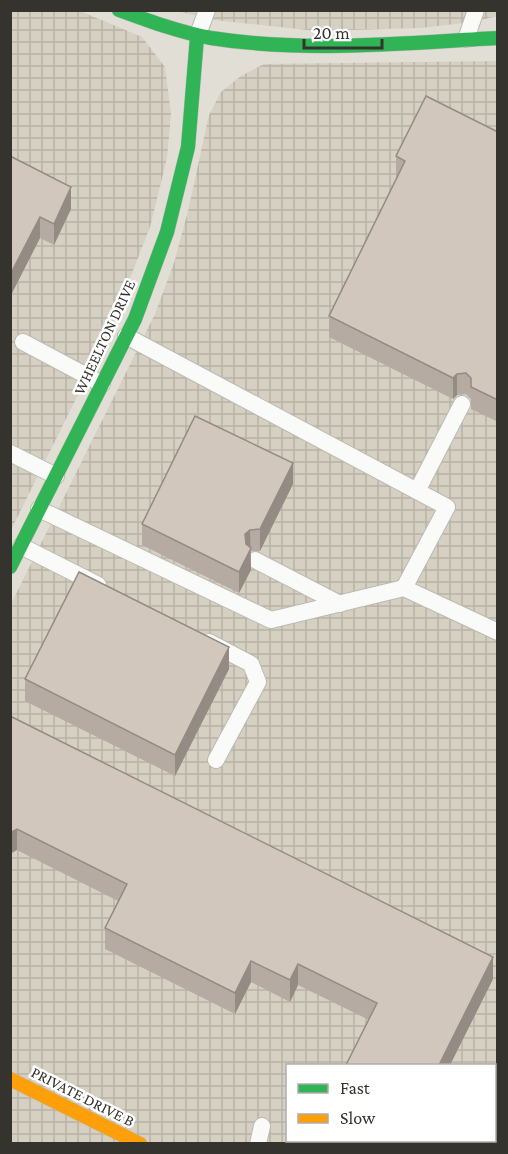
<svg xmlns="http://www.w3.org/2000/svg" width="508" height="1154" font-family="'Crimson Pro',serif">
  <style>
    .industrial { fill: url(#industrial-grid); fill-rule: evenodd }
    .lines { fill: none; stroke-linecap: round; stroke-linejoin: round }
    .lane-casing { stroke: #bcbab3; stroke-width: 18 }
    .fast-casing { stroke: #bcbab3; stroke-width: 15 }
    .slow-casing { stroke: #bcbab3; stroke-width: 15 }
    .lane { stroke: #fafaf9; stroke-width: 16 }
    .fast { stroke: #30b455; stroke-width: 14 }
    .slow { stroke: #ff9f0a; stroke-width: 14 }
    .wall { fill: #b5aba2 }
    .shaded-wall { fill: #938b84 }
    .building { fill: #d2c7bc; stroke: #938b84; stroke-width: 1.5 }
    .labels { text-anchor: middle; stroke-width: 5; stroke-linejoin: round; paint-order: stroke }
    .street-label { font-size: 16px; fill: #35332d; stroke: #fff }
  </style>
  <defs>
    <pattern id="industrial-grid" width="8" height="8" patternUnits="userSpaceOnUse" patternTransform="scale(1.5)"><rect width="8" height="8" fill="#d6d0c2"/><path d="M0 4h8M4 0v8" fill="none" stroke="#b8b3a7"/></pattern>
  </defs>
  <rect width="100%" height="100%" fill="#e1ded6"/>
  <!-- industrial -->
  <g class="industrial">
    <polygon points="497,10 498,16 472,22 421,28 317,31 213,20 177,11"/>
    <polygon points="11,11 80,11 142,37 165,67 171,114 167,158 150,227 109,332 11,530"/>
    <path d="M497 61V1143H11L10 606 155 314 174 263 188 211 209 115 221 92 241 76 264 64ZM288 1066H494V1140H288Z"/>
  </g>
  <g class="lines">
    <defs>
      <g id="lane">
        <polyline points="197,37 207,10"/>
        <polyline points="466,39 476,10"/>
        <polyline points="126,336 447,507 404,588"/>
        <polyline points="23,342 102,384"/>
        <polyline points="10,453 56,476"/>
        <polyline points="417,491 462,404"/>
        <polyline points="39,509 271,620 404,588 498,632"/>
        <polyline points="21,546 98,585"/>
        <polyline points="255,560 340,604"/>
        <polyline points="209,642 251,664 258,682 216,760"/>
        <polyline points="494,1123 498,1116"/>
        <polyline points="258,1144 262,1126"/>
        <polyline points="485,1144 486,1140"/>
      </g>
      <g id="fast">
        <path d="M119 10C149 21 179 32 211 38 306 53 403 43 498 38"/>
        <polyline points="10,567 135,319 167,232 188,147 197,37"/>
      </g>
      <polyline id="slow" points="10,1079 140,1144"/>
    </defs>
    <!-- lane casing -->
    <use href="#lane" class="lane-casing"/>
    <!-- fast casing -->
    <use href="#fast" class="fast-casing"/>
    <!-- slow casing -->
    <use href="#slow" class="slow-casing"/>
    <!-- lane -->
    <use href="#lane" class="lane"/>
    <!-- fast -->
    <use href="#fast" class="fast"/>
    <!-- slow -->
    <use href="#slow" class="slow"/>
  </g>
  <!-- wall -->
  <g class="wall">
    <polygon points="498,132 498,422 471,409 471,399 466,394 457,395 453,399 329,337 329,316 397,178 396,177 396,156"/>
    <polygon points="10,156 71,209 54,245 40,238 10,297"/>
    <polygon points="293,484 260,551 251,551 251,570 239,593 142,545 142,524"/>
    <polygon points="229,669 175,776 25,701 25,679"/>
    <polygon points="10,716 493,979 450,1065 346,1065 369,1020 298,985 290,1002 251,982 235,1014 105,949 105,928 118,901 17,850"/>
    <polygon points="347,1140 413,1140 411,1143 353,1143"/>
  </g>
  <!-- shaded-wall -->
  <g class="shaded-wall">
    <polygon points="71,187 71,209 54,245 54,224"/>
    <polygon points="40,217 40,238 10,297 10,275"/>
    <polygon points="457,374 457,395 453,399 453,378"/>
    <polygon points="293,463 293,484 260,551 260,529"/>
    <polygon points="250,530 251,570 239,593 239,572 245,556 245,534"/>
    <polygon points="229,647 229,669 175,776 175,755"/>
    <polygon points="17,829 17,850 10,854 10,833"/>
    <polygon points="493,957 493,979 450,1065 439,1065"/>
    <polygon points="251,961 251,982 235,1014 235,993"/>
    <polygon points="298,964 298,985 290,1002 290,980"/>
    <polygon points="402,1140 413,1140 411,1143 401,1143"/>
  </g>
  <!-- building -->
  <g class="building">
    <polygon points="426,96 498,132 498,400 471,387 471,378 466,373 457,374 453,378 329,316 405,161 396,156"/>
    <polygon points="10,156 71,187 54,224 40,217 10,275"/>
    <polygon points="195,416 293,463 260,529 250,530 245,534 246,544 251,548 239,572 142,524"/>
    <polygon points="79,572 229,647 175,755 25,679"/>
    <polygon points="10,716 493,957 439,1065 346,1065 377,1003 298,964 290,980 251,961 235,993 105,928 127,884 17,829 10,833"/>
    <polygon points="389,1140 402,1140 401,1143 395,1143"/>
  </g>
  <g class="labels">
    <!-- street labels -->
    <g class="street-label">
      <text transform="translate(104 337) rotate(-65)" y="6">WHEELTON DRIVE</text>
      <text transform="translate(83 1096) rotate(27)" y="6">PRIVATE DRIVE B</text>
    </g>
  </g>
  <!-- border -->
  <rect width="508" height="1154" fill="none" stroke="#35332d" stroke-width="24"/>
  <!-- legend -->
  <rect x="286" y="1064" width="210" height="78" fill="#ffffff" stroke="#aeadab" stroke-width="1.5"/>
  <rect x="298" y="1084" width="30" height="9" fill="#30b455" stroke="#aeadab" stroke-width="1.5"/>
  <text x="340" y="1094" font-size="18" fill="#35332d">Fast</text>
  <rect x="298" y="1114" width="30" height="9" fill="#ff9f0a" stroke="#aeadab" stroke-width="1.5"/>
  <text x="340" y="1124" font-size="18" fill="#35332d">Slow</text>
  <!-- scale -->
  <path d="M304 39v9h78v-9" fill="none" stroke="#35332d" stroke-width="3"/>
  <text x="313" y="39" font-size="18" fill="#35332d" stroke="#ffffff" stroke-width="4.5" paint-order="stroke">20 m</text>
</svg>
